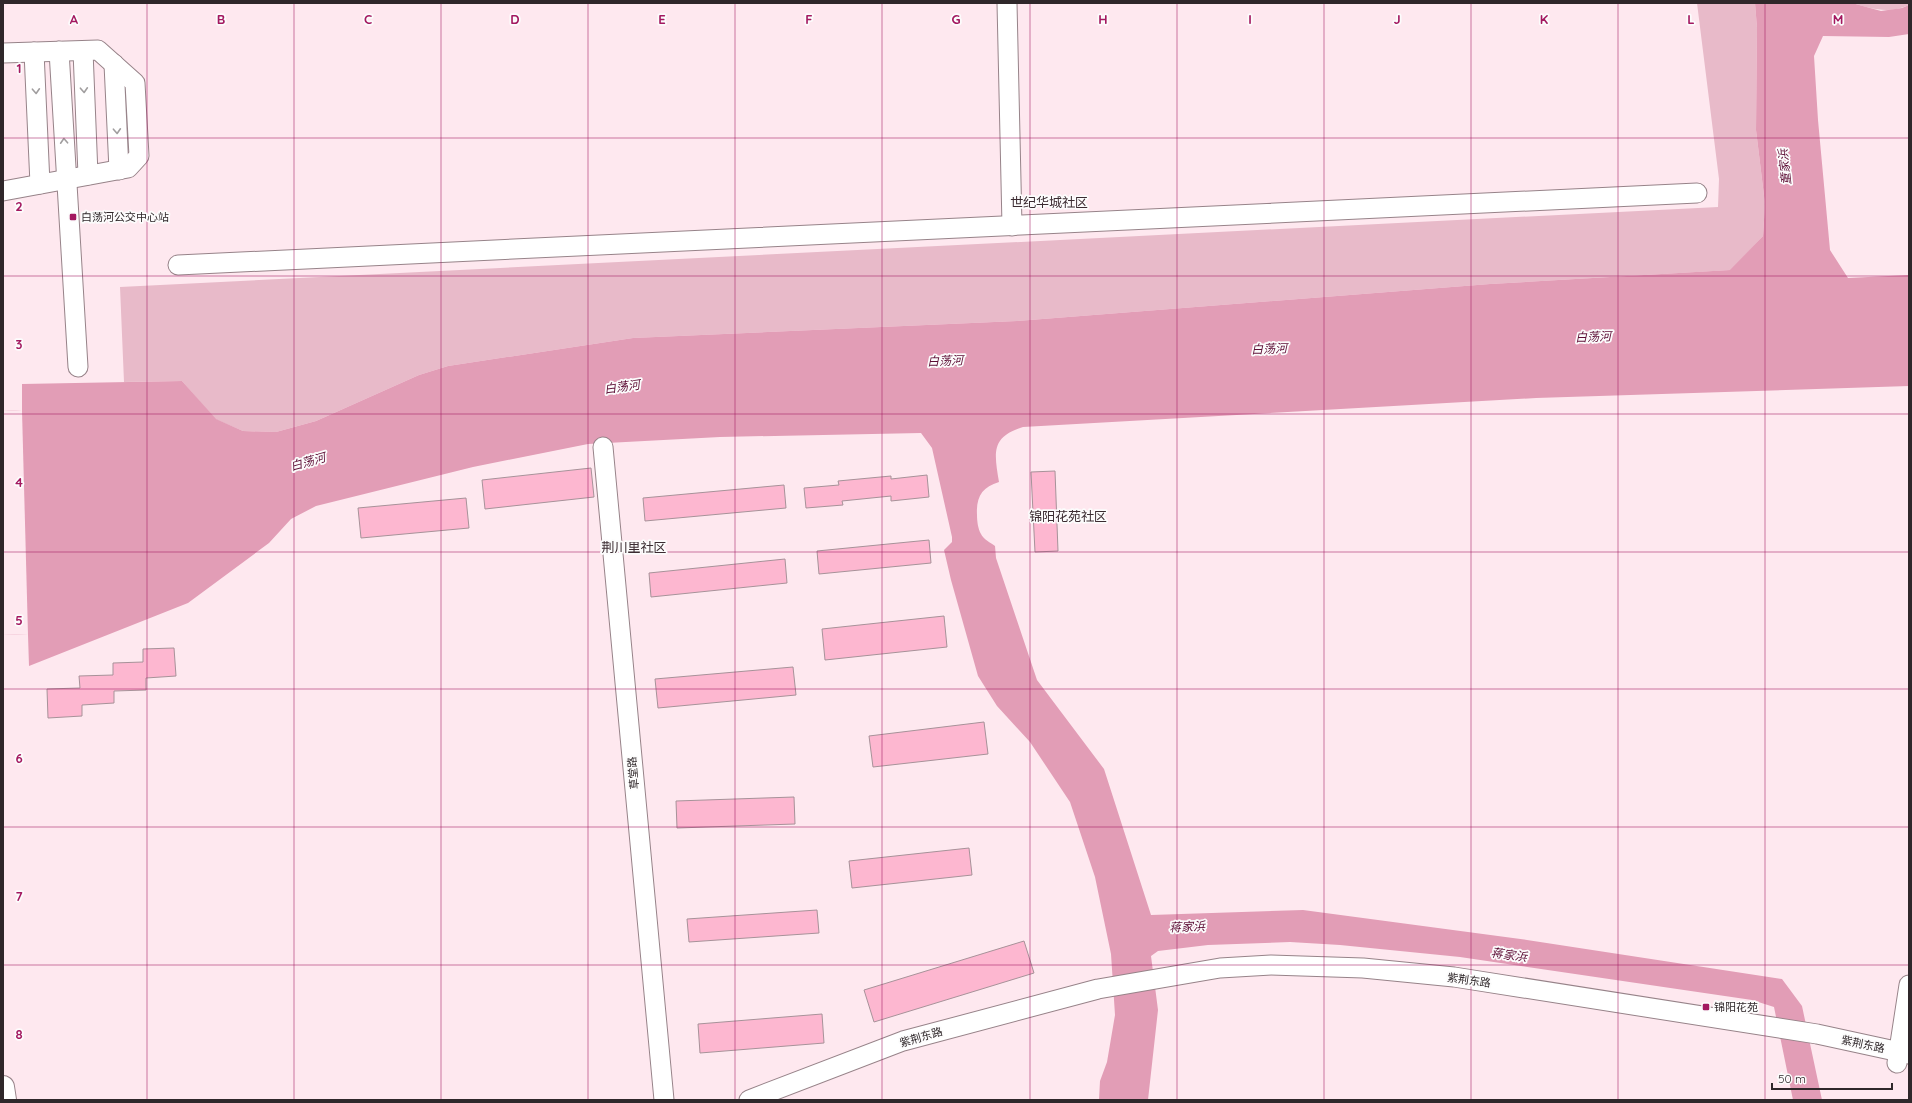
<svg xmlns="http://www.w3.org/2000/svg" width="1912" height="1103" font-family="Quicksand,'Noto Sans SC',sans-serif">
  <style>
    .green { fill: #e8bac9 }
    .water { fill: #e29db6 }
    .pier { fill: #fee8ef }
    .building { fill: #fdb7d0; stroke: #a79299 }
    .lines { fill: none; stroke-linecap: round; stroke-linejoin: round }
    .minor-casing { stroke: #978389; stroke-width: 21 }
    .major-casing { stroke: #978389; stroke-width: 24 }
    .minor { stroke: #fff; stroke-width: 19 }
    .major { stroke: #fff; stroke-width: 22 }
    .oneway { stroke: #a19e9f }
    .grid { fill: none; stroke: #a31860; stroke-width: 1; stroke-opacity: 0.55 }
    .poi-dot { fill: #a31860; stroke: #fcfcfc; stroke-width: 1.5 }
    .labels { text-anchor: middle; stroke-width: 3.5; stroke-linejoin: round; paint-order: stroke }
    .poi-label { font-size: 11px; fill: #2f272a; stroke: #fcfcfc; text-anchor: start }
    .street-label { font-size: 11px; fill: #2f272a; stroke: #fcfcfc }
    .water-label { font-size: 12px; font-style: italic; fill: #5c0c34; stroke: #fcfcfc }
    .quarter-label { font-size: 13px; fill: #3b2b31; stroke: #fcfcfc }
    .grid-label { font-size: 13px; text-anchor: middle; font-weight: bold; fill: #a31860; stroke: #fcfcfc; stroke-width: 3.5; stroke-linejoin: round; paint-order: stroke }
  </style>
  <rect width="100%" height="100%" fill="#fee8ef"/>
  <!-- green -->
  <g class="green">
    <polygon points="1697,3 1755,3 1757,28 1756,130 1765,204 1763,236 1731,270 1490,284 1017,321 633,338 448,366 419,375 316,421 276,432 243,431 215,419 182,381 124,382 120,287 1718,207 1719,179"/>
    <path d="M1852 3H1909V5C1889 14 1872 9 1852 3Z"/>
  </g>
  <!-- water -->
  <path class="water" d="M1755 3H1852L1881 11 1902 8 1909 5V34L1889 37 1823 36 1814 56 1818 120 1830 250 1848 278 1909 275V386L1536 398 1023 427C991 437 994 452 999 482 982 487 976 497 977 515 977 521 978 529 981 534 983 539 991 543 995 546L996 558 1037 680 1104 769 1151 915 1303 910 1527 940 1782 979 1802 1006 1822 1100H1793L1774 1007 1752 1000 1460 957 1340 945 1290 942 1208 945 1158 951 1151 956 1158 1010 1148 1100H1099L1100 1081 1107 1062 1115 1015 1111 954 1095 877 1070 802 1030 742 997 706 978 676 951 580 944 550 952 542V537L932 448 921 433 720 437 588 444 473 467 316 506 291 519 269 543 188 603 29 666 28 635 3 634V410L22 411V384L182 381 216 419 243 431 276 432 316 421 419 375 448 366 633 338 1017 321 1490 284 1730 270 1763 236 1765 204 1756 130 1757 28Z"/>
  <!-- pier -->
  <polygon class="pier" points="3,410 22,411 28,635 3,634"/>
  <!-- building -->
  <g class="building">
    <polygon points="591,468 594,497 485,509 482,480"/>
    <polygon points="1055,471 1058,551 1035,552 1031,472"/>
    <polygon points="927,475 929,497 891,501 891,496 842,501 843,505 806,508 804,488 839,485 838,481 891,476 891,479"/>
    <polygon points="784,485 786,508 645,521 643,498"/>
    <polygon points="466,498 469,528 361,538 358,508"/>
    <polygon points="929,540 931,563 819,574 817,551"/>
    <polygon points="785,559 787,583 651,597 649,573"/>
    <polygon points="944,616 947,647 825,660 822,629"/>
    <polygon points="174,648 176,676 146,678 146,690 114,691 114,703 82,705 82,716 48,718 47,689 80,688 79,676 113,675 113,663 143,662 143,649"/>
    <polygon points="793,667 796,695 658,708 655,679"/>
    <polygon points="984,722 988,754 873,767 869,736"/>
    <polygon points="794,797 795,824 677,828 676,801"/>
    <polygon points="969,848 972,875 852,888 849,861"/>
    <polygon points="817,910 819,933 689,942 687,919"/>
    <polygon points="1024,941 1034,973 874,1022 864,990"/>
    <polygon points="822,1014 824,1043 700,1053 698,1024"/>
  </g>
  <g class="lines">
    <defs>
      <g id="minor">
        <polyline points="1007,3 1012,226"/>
        <polyline points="59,51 78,367"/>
        <polyline points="83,51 88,175"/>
        <polyline points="34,52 40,184"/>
        <polyline points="3,53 98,50 135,83 139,156 128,168 3,191"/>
        <polyline points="114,64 119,170"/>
        <polyline points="178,265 1697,193"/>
        <polyline points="603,447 664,1100"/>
        <polyline points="1897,1063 1909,985"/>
        <polyline points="749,1100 903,1041 1098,989 1220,968 1271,965 1363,968 1454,977 1817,1034 1909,1054"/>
      </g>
      <polyline id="major" points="3,1087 5,1100"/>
    </defs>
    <!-- minor casing -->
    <use href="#minor" class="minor-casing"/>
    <!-- major casing -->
    <use href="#major" class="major-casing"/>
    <!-- minor -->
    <use href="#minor" class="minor"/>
    <!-- major -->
    <use href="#major" class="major"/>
  </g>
  <!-- one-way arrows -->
  <defs><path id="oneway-chevron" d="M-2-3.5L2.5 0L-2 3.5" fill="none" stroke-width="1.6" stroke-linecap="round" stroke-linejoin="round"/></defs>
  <g class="oneway">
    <use href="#oneway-chevron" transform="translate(84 90) rotate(87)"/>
    <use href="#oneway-chevron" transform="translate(36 91) rotate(87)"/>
    <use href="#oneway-chevron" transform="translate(117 131) rotate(87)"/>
    <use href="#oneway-chevron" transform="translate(64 141) rotate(-93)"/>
  </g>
  <!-- grid -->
  <path class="grid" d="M147 3V1100M294 3V1100M441 3V1100M588 3V1100M735 3V1100M882 3V1100M1030 3V1100M1177 3V1100M1324 3V1100M1471 3V1100M1618 3V1100M1765 3V1100M3 138H1909M3 276H1909M3 414H1909M3 552H1909M3 689H1909M3 827H1909M3 965H1909"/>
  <!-- markers -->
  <g class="poi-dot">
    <rect x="69" y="213" width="8" height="8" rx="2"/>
    <rect x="1702" y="1003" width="8" height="8" rx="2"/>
  </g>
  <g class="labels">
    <!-- poi labels -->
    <g class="poi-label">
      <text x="81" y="221">白荡河公交中心站</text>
      <text x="1714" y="1011">锦阳花苑</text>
    </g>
    <!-- street labels -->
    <g class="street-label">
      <text transform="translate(633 773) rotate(-95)" y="4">草堂路</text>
      <text transform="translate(1469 980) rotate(8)" y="4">紫荆东路</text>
      <text transform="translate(921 1037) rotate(-16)" y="4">紫荆东路</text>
      <text transform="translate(1863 1044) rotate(12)" y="4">紫荆东路</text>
    </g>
    <!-- water labels -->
    <g class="water-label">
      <text transform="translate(1785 167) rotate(-96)" y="4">童家浜</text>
      <text transform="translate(1593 337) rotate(-2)" y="4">白荡河</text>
      <text transform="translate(1269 349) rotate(-2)" y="4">白荡河</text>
      <text transform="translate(945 361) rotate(-2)" y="4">白荡河</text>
      <text transform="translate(622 387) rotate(-8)" y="4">白荡河</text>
      <text transform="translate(308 462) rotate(-16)" y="4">白荡河</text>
      <text transform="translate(1187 927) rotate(-2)" y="4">蒋家浜</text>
      <text transform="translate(1509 955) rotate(8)" y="4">蒋家浜</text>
    </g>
    <!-- quarter labels -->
    <g class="quarter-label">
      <text x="1049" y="207">世纪华城社区</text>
      <text x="1068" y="521">锦阳花苑社区</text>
      <text x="634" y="552">荆川里社区</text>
    </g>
  </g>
  <g class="grid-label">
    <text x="74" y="24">A</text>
    <text x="221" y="24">B</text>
    <text x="368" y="24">C</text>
    <text x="515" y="24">D</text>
    <text x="662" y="24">E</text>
    <text x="809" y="24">F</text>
    <text x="956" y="24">G</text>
    <text x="1103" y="24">H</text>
    <text x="1250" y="24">I</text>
    <text x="1397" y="24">J</text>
    <text x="1544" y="24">K</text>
    <text x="1691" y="24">L</text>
    <text x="1838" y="24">M</text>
    <text x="19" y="73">1</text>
    <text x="19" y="211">2</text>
    <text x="19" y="349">3</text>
    <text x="19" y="487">4</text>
    <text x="19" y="625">5</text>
    <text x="19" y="763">6</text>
    <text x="19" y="901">7</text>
    <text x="19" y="1039">8</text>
  </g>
  <!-- border -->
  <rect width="1912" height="1103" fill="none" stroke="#2f272a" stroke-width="8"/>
  <!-- scale -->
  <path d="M1772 1083v6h120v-6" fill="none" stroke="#2f272a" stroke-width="2"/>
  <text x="1778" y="1083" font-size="12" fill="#2f272a" stroke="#fcfcfc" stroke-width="3" paint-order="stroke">50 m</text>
</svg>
